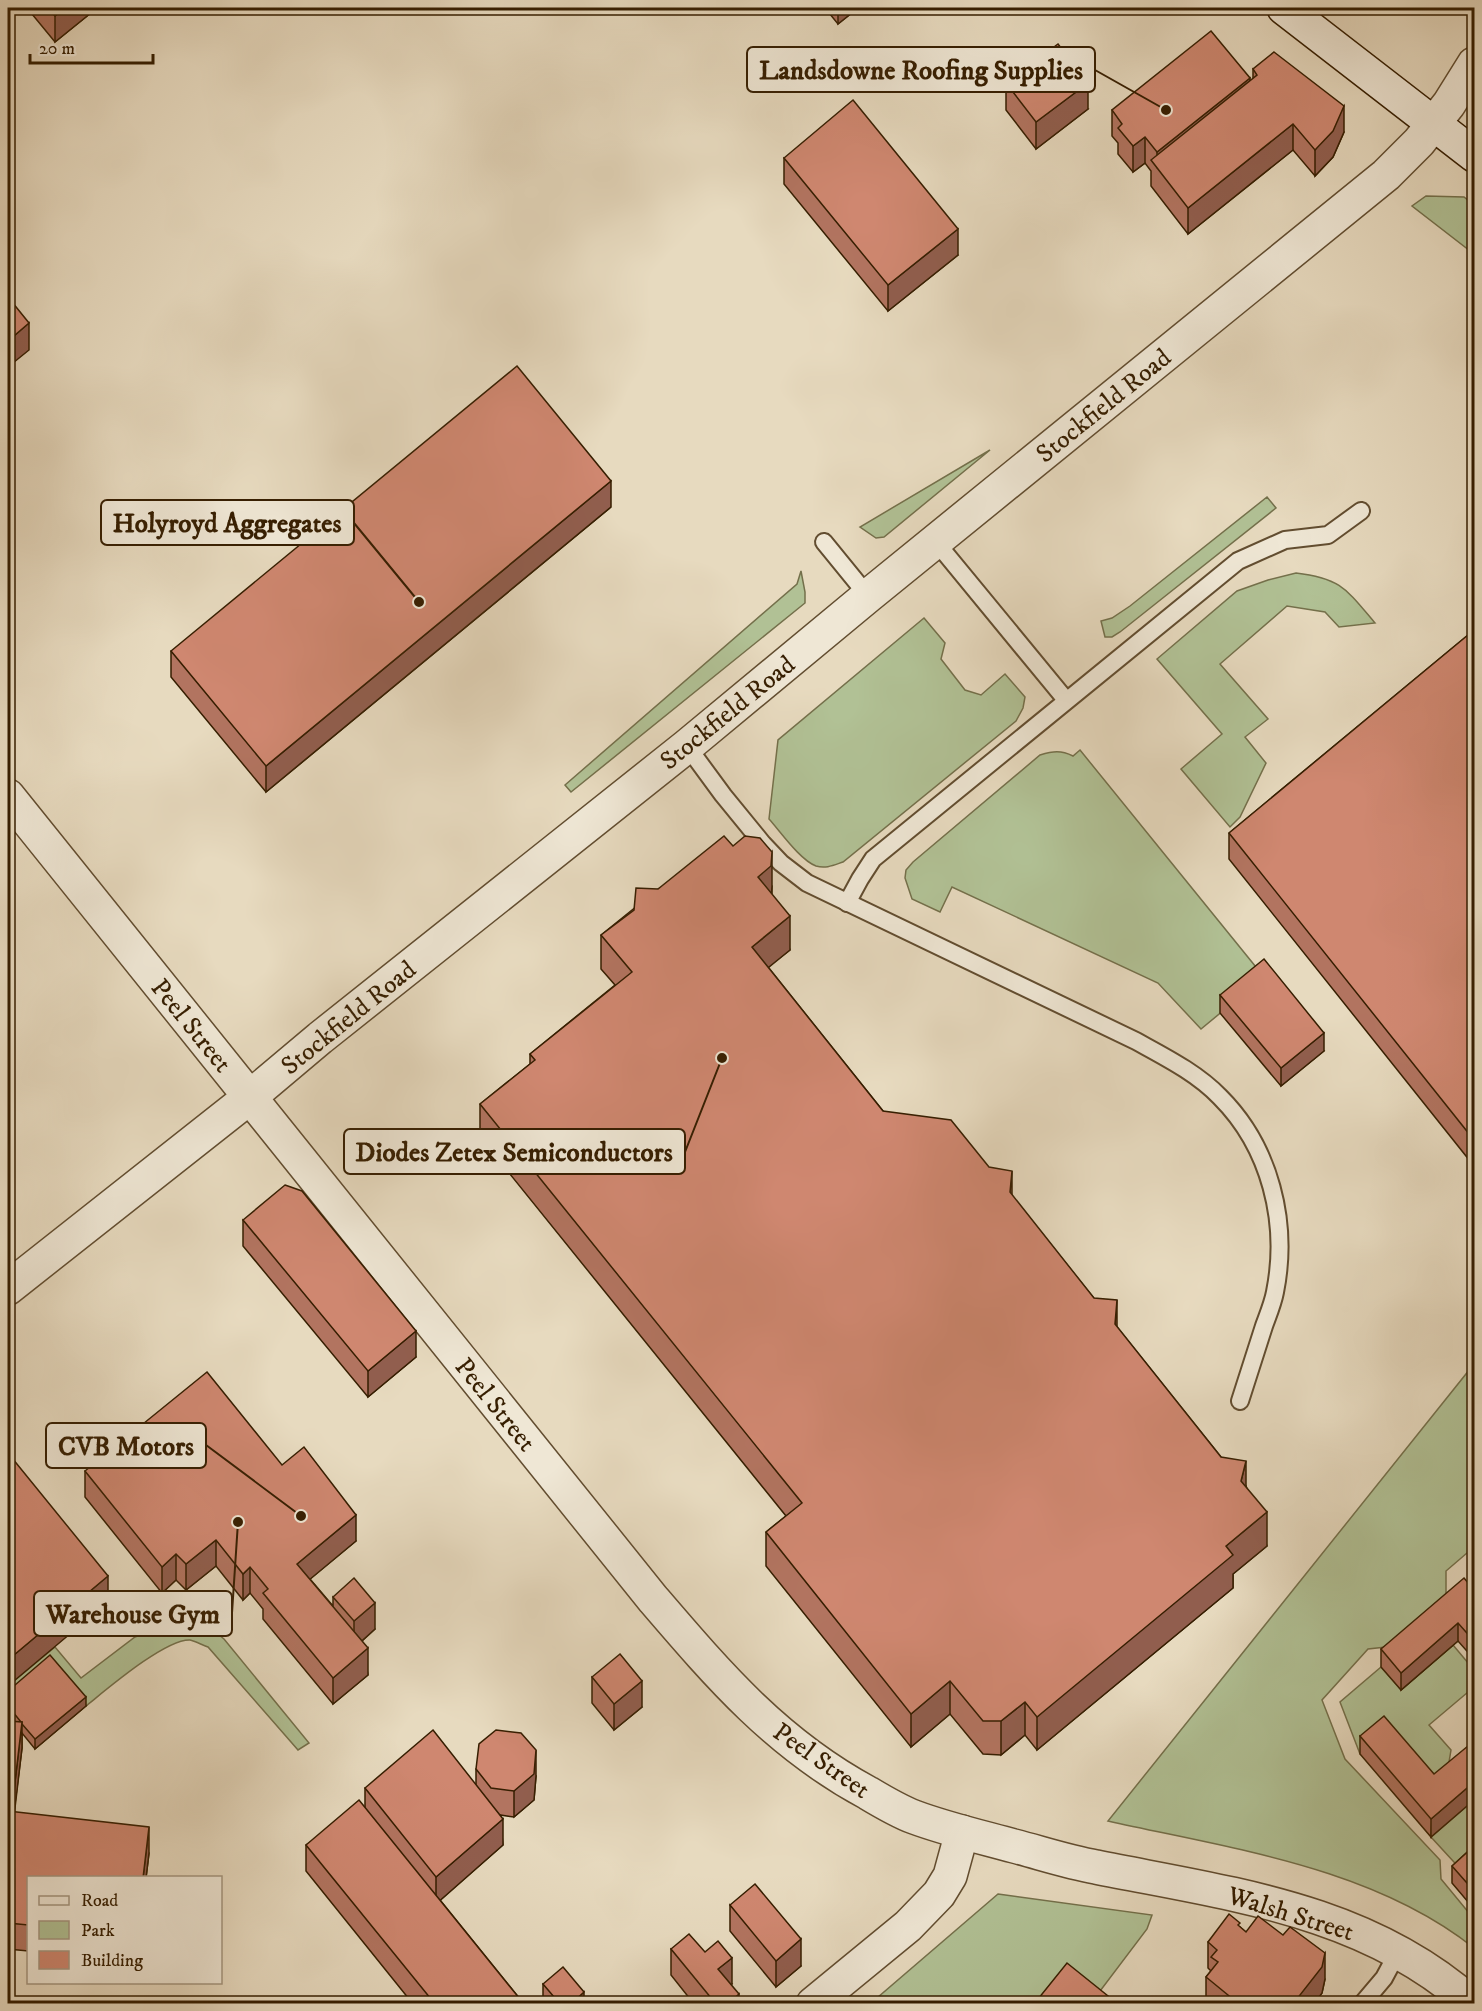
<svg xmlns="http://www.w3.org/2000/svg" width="1482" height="2011" font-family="'IM FELL DW Pica',serif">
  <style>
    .green { fill: #b1c195; stroke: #74704b; stroke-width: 1.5 }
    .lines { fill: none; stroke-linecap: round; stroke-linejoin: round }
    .service-casing { stroke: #624d30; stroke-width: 20 }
    .minor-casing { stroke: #624d30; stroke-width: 36 }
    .tertiary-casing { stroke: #624d30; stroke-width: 36 }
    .secondary-casing { stroke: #361e01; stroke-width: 36 }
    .service { stroke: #efe7d5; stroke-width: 16 }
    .minor { stroke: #efe7d5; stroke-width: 33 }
    .tertiary { stroke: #efe7d5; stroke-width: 33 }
    .secondary { stroke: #efe7d5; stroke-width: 33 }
    .wall { fill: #b27460; stroke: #361e01; stroke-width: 1.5 }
    .shaded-wall { fill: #915e4e; stroke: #361e01; stroke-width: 1.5 }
    .building { fill: #cf8770; stroke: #361e01; stroke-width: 1.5 }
    .labels { text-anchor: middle; stroke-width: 4.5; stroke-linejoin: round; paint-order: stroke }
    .street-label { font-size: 26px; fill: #361e01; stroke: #efe7d5 }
    .leader { fill: none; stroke: #361e01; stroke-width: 2 }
    .callout-dot { fill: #361e01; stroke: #efe7d5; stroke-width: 2 }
    .callout { fill: #efe7d5; stroke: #361e01; stroke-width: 2 }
    .callout-label { font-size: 27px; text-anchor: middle; font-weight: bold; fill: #361e01 }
  </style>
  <rect width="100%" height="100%" fill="#e7dabf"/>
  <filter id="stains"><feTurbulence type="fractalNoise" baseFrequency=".00333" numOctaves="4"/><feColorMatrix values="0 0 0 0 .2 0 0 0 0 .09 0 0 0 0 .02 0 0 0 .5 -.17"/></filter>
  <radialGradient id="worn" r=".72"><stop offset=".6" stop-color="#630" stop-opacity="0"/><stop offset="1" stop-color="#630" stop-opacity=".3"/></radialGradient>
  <!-- green -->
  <g class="green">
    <polygon points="1426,196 1464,197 1474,205 1474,254 1412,206"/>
    <polygon points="990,450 884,537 876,538 860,527"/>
    <polygon points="1267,497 1276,508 1120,632 1112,637 1105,637 1101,621 1112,618 1130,606"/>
    <polygon points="801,571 805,592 805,603 571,792 565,785 797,584"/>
    <path d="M1296 573C1341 578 1347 590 1375 623L1339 627 1325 612 1287 606 1220 664 1268 719 1245 737 1266 763 1240 817 1230 827 1181 769 1222 734 1157 659 1237 591 1268 580Z"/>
    <path d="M924 618 945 643 941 659 965 690 981 695 1005 674 1025 697 1023 708 1016 721 843 862C834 865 826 869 816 866 800 860 780 831 769 819L778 740Z"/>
    <path d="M1080 750 1264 977 1201 1029 1158 983 952 887 940 912 912 899 905 878 906 870 913 862 1040 755C1053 751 1061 750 1073 756Z"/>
    <path d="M1474 1364V1547L1446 1571V1594L1386 1647 1368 1649 1322 1700 1345 1759 1440 1860 1441 1879 1474 1919V1948C1372 1867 1232 1849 1108 1821Z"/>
    <path d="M180 1622C198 1623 211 1627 224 1639L309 1743 298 1750 208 1647C202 1645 195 1641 190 1640 165 1639 106 1690 86 1706L50 1665 8 1700V1686L55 1647 81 1678 135 1637 162 1626Z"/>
    <polygon points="1453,1645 1474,1670 1474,1687 1429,1725 1451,1750 1448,1768 1429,1786 1360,1754 1340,1702 1381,1667 1401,1690"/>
    <polygon points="1474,1800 1474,1863 1464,1873 1431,1837"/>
    <polygon points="998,1894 1152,1915 1147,1929 1091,2003 870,2004"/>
  </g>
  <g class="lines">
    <defs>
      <g id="service">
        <polyline points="824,542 868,596"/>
        <polyline points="936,542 1066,700"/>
        <path d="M687 746 723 795 763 844 781 863 807 883 1136 1041C1165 1057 1197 1073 1220 1097 1270 1147 1289 1222 1275 1292 1273 1303 1268 1315 1264 1326 1256 1351 1248 1376 1240 1401"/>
        <polyline points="847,903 860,879 873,859 1238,561 1285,540 1328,535 1361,511"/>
        <polyline points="1362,2004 1384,1978 1399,1950"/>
      </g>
      <g id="minor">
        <path d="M8 796 653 1599C719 1676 777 1744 868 1793 883 1802 898 1811 914 1817 946 1829 981 1837 1014 1846 1041 1853 1068 1862 1096 1867 1230 1894 1366 1909 1472 2004"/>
        <polyline points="813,2004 908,1926 939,1894 950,1876 962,1832"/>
      </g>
      <polyline id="tertiary" points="8,1288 250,1097 320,1038 687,746 868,596 1386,175 1419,142 1449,104 1474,64"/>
      <polyline id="secondary" points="1284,8 1474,155"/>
    </defs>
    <!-- service casing -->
    <use href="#service" class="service-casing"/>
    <!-- minor casing -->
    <use href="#minor" class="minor-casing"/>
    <!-- tertiary casing -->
    <use href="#tertiary" class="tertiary-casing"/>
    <!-- secondary casing -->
    <use href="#secondary" class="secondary-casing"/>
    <!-- service -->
    <use href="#service" class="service"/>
    <!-- minor -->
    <use href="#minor" class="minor"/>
    <!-- tertiary -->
    <use href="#tertiary" class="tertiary"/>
    <!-- secondary -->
    <use href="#secondary" class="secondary"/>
  </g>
  <!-- wall -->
  <g class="wall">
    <polygon points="27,8 97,8 55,42"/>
    <polygon points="825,8 858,8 838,24"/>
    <polygon points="1253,69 1344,132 1333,157 1315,176 1293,150 1188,234 1151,186 1151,171 1145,163 1133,172 1118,154 1118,143 1112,136 1112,110 1250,81 1253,79"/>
    <polygon points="1006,83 1088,109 1036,149 1006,110"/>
    <polygon points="784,158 958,255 888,311 784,184"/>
    <polygon points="611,507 266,792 171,677 171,651"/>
    <polygon points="1474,630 1474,1166 1229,859 1229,833"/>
    <polygon points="733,846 772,886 772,894 790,950 768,967 883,1111 1012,1196 1221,1457 1246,1486 1267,1546 1233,1574 1233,1588 1037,1750 1025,1735 1001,1755 983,1754 950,1714 911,1747 766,1566 766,1532 786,1516 480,1137 480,1104 530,1064 530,1054 615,985 601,969 601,935 658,889"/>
    <polygon points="1220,995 1324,1051 1281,1086 1220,1013"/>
    <polygon points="243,1220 416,1357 368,1397 243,1246"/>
    <polygon points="282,1465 356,1541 310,1579 333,1606 333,1597 375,1629 362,1641 368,1675 333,1704 263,1619 263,1609 250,1593 243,1600 216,1566 186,1590 176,1580 162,1593 85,1497 85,1471"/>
    <polygon points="1474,1590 1474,1659 1458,1641 1401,1690 1381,1667 1381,1649"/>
    <polygon points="592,1677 642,1707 614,1730 592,1703"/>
    <polygon points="8,1691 86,1706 35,1749 22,1733 22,1748 14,1812 149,1853 146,1878 28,1878 28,1951 8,1949 8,1721 13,1721 8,1715"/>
    <polygon points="1360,1736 1434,1774 1431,1837 1360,1754"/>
    <polygon points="476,1769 536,1776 534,1800 514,1817 500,1815 503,1845 440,1900 524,2004 413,2004 306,1871 306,1845 365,1808 365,1788 476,1784"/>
    <polygon points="1474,1846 1474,1909 1452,1883 1452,1866"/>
    <polygon points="730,1905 801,1966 776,1987 730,1931"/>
    <polygon points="1240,1927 1246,1932 1325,1979 1322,1993 1314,2004 1206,2004 1206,1977 1211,1971 1208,1968 1208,1942"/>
    <polygon points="671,1949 732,1984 731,1985 739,2004 694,2004 671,1975"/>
    <polygon points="543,1984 584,2004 543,2004"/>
  </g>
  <!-- shaded-wall -->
  <g class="shaded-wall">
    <polygon points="65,8 97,8 55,42 55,16"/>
    <polygon points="838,8 858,8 838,24"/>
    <polygon points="1250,78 1250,104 1157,167 1157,152"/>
    <polygon points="1088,83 1088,109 1036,149 1036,122"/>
    <polygon points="1344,106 1344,132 1333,157 1315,176 1315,150"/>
    <polygon points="1293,124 1293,150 1188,234 1188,208"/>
    <polygon points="1145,137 1145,163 1133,172 1133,146"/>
    <polygon points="958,229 958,255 888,311 888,285"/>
    <polygon points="29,323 29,350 8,367 8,341"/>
    <polygon points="9,466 9,492 8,493 8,467"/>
    <polygon points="611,481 611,507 266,792 266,766"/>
    <polygon points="772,852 772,886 771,899 758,877"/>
    <polygon points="790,916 790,950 752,981 752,947"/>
    <polygon points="1324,1033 1324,1051 1281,1086 1281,1068"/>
    <polygon points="1012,1171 1012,1205 1010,1192"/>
    <polygon points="1117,1300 1117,1334 1115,1324"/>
    <polygon points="416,1331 416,1357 368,1397 368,1371"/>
    <polygon points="1246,1461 1246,1494 1241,1481"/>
    <polygon points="1267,1512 1267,1546 1233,1574 1233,1588 1037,1750 1037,1717 1226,1546"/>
    <polygon points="356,1515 356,1541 297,1590 297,1564"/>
    <polygon points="216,1540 216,1566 186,1590 186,1564"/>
    <polygon points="176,1554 176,1580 162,1593 162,1567"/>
    <polygon points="250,1567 250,1593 243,1600 243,1574"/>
    <polygon points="108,1576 108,1602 8,1686 8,1660"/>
    <polygon points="375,1603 375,1629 354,1648 354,1621"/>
    <polygon points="1458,1623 1458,1641 1401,1690 1401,1673"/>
    <polygon points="368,1648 368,1675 333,1704 333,1678"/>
    <polygon points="642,1681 642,1707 614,1730 614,1704"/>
    <polygon points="950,1681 950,1714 911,1747 911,1714"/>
    <polygon points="86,1697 86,1706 35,1749 35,1739"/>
    <polygon points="1025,1702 1025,1735 1001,1755 1001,1721"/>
    <polygon points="22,1722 22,1748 13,1825 13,1799"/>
    <polygon points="536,1750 536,1776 534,1800 514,1817 514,1791"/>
    <polygon points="1474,1782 1474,1800 1431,1837 1431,1819"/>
    <polygon points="503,1819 503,1845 436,1904 436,1877"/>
    <polygon points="149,1827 149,1853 146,1878 143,1878"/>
    <polygon points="801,1939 801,1966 776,1987 776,1961"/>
    <polygon points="1325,1953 1325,1979 1322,1993 1314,2004 1293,2004"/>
    <polygon points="732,1958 732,1984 718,1995 718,1969"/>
    <polygon points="584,1992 584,2004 571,2004"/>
    <polygon points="739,1994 739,2004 728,2004"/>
  </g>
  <!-- building -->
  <g class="building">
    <polygon points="48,8 65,8 55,16"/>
    <polygon points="1211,31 1250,78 1157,152 1145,137 1133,146 1118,128 1122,124 1112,110"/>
    <polygon points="1058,44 1088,83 1036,122 1006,83"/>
    <polygon points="1274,52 1344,106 1333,131 1315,150 1293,124 1188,208 1151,160 1257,75 1253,69"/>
    <polygon points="853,100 958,229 888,285 784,158"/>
    <polygon points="8,297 29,323 8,341"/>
    <polygon points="517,366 611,481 266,766 171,651"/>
    <polygon points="1474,630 1474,1140 1229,833"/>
    <polygon points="724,836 733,846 745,836 760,838 772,852 771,866 758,877 790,916 752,947 883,1111 951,1120 989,1167 1012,1171 1010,1192 1094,1298 1117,1300 1115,1324 1221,1457 1246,1461 1241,1481 1267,1512 1226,1546 1233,1555 1037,1717 1025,1702 1001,1721 983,1721 950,1681 911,1714 766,1532 802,1503 480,1104 535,1060 530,1054 632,972 601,935 634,910 636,888 658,889"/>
    <polygon points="1264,959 1324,1033 1281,1068 1220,995"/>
    <polygon points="285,1185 302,1191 416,1331 368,1371 243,1220"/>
    <polygon points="207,1372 282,1465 304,1447 356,1515 297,1564 368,1648 333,1678 263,1593 268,1589 250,1567 243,1574 216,1540 186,1564 176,1554 162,1567 85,1471"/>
    <polygon points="8,1453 108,1576 8,1660"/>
    <polygon points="354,1578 375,1603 354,1621 333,1597"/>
    <polygon points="1464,1578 1474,1590 1474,1641 1458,1623 1401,1673 1381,1649"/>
    <polygon points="620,1654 642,1681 614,1704 592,1677"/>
    <polygon points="50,1655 86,1697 35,1739 22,1724 22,1722 21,1722 8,1706 8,1691"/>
    <polygon points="1384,1716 1434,1774 1474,1741 1474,1782 1431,1819 1360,1736"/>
    <polygon points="8,1721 22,1722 13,1799 8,1799"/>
    <polygon points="433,1730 503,1819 436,1877 365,1788"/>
    <polygon points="496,1730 521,1733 536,1750 534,1774 514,1791 491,1788 476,1769 479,1744"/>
    <polygon points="359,1800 524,2004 435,2004 306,1845"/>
    <polygon points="8,1811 149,1827 143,1878 28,1878 28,1925 8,1923"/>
    <polygon points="1474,1846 1474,1891 1452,1866"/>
    <polygon points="755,1884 801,1939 776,1961 730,1905"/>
    <polygon points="1229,1914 1240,1923 1238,1925 1246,1932 1258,1916 1283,1935 1290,1927 1325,1953 1322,1967 1293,2004 1239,2004 1206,1977 1218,1962 1211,1957 1217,1950 1208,1942"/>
    <polygon points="689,1934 705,1952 718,1941 732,1958 718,1969 739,1994 728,2004 716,2004 671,1949"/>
    <polygon points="1067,1963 1118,2004 1034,2004"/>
    <polygon points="563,1967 584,1992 571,2004 560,2004 543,1984"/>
    <polygon points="8,1997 55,2000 55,2004 8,2004"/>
  </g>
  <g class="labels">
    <!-- street labels -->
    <g class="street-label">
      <text transform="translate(1103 405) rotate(-39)" y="9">Stockfield Road</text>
      <text transform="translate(727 712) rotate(-39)" y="9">Stockfield Road</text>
      <text transform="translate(348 1017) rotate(-39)" y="9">Stockfield Road</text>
      <text transform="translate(192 1025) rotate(51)" y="9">Peel Street</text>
      <text transform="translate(496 1404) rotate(51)" y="9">Peel Street</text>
      <text transform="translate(822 1760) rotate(35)" y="9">Peel Street</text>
      <text transform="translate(1291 1913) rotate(17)" y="9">Walsh Street</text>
    </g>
  </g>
  <!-- callouts -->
  <path class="leader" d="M1166 110L1095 70M419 602L354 523M722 1058L685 1152M301 1516L206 1445M238 1522L232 1613"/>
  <g class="callout-dot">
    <circle cx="1166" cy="110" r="6"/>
    <circle cx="419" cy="602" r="6"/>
    <circle cx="722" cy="1058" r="6"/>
    <circle cx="301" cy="1516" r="6"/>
    <circle cx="238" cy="1522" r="6"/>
  </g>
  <g class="callout">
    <rect x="747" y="47" width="348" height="45" rx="6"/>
    <rect x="101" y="500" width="253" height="45" rx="6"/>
    <rect x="344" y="1129" width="341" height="45" rx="6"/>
    <rect x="46" y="1423" width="160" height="45" rx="6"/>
    <rect x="34" y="1591" width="198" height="45" rx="6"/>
  </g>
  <g class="callout-label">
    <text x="921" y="79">Landsdowne Roofing Supplies</text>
    <text x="227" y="532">Holyroyd Aggregates</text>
    <text x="514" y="1161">Diodes Zetex Semiconductors</text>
    <text x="126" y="1455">CVB Motors</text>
    <text x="133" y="1623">Warehouse Gym</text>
  </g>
  <!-- margin -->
  <rect width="1482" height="2011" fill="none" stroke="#e7dabf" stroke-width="30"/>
  <rect x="9" y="9" width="1464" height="1993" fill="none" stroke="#361e01" stroke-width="3"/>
  <rect x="15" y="15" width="1452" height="1981" fill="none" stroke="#361e01" stroke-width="1.5"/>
  <!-- legend -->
  <rect x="27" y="1876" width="195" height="108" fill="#efe7d5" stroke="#a59780" stroke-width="1.5"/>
  <rect x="39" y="1896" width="30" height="9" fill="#efe7d5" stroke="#a59780" stroke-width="1.5"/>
  <text x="81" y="1906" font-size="18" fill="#361e01">Road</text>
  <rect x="39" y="1921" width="30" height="18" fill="#b1c195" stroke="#a59780" stroke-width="1.5"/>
  <text x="81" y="1936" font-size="18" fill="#361e01">Park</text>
  <rect x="39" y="1951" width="30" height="18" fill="#cf8770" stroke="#a59780" stroke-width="1.5"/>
  <text x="81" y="1966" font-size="18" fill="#361e01">Building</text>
  <!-- scale -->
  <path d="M30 54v9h123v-9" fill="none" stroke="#361e01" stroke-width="3"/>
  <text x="39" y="54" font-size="18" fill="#361e01" stroke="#efe7d5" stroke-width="4.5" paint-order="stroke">20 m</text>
  <rect width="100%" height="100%" filter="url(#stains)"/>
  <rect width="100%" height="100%" fill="url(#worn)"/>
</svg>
